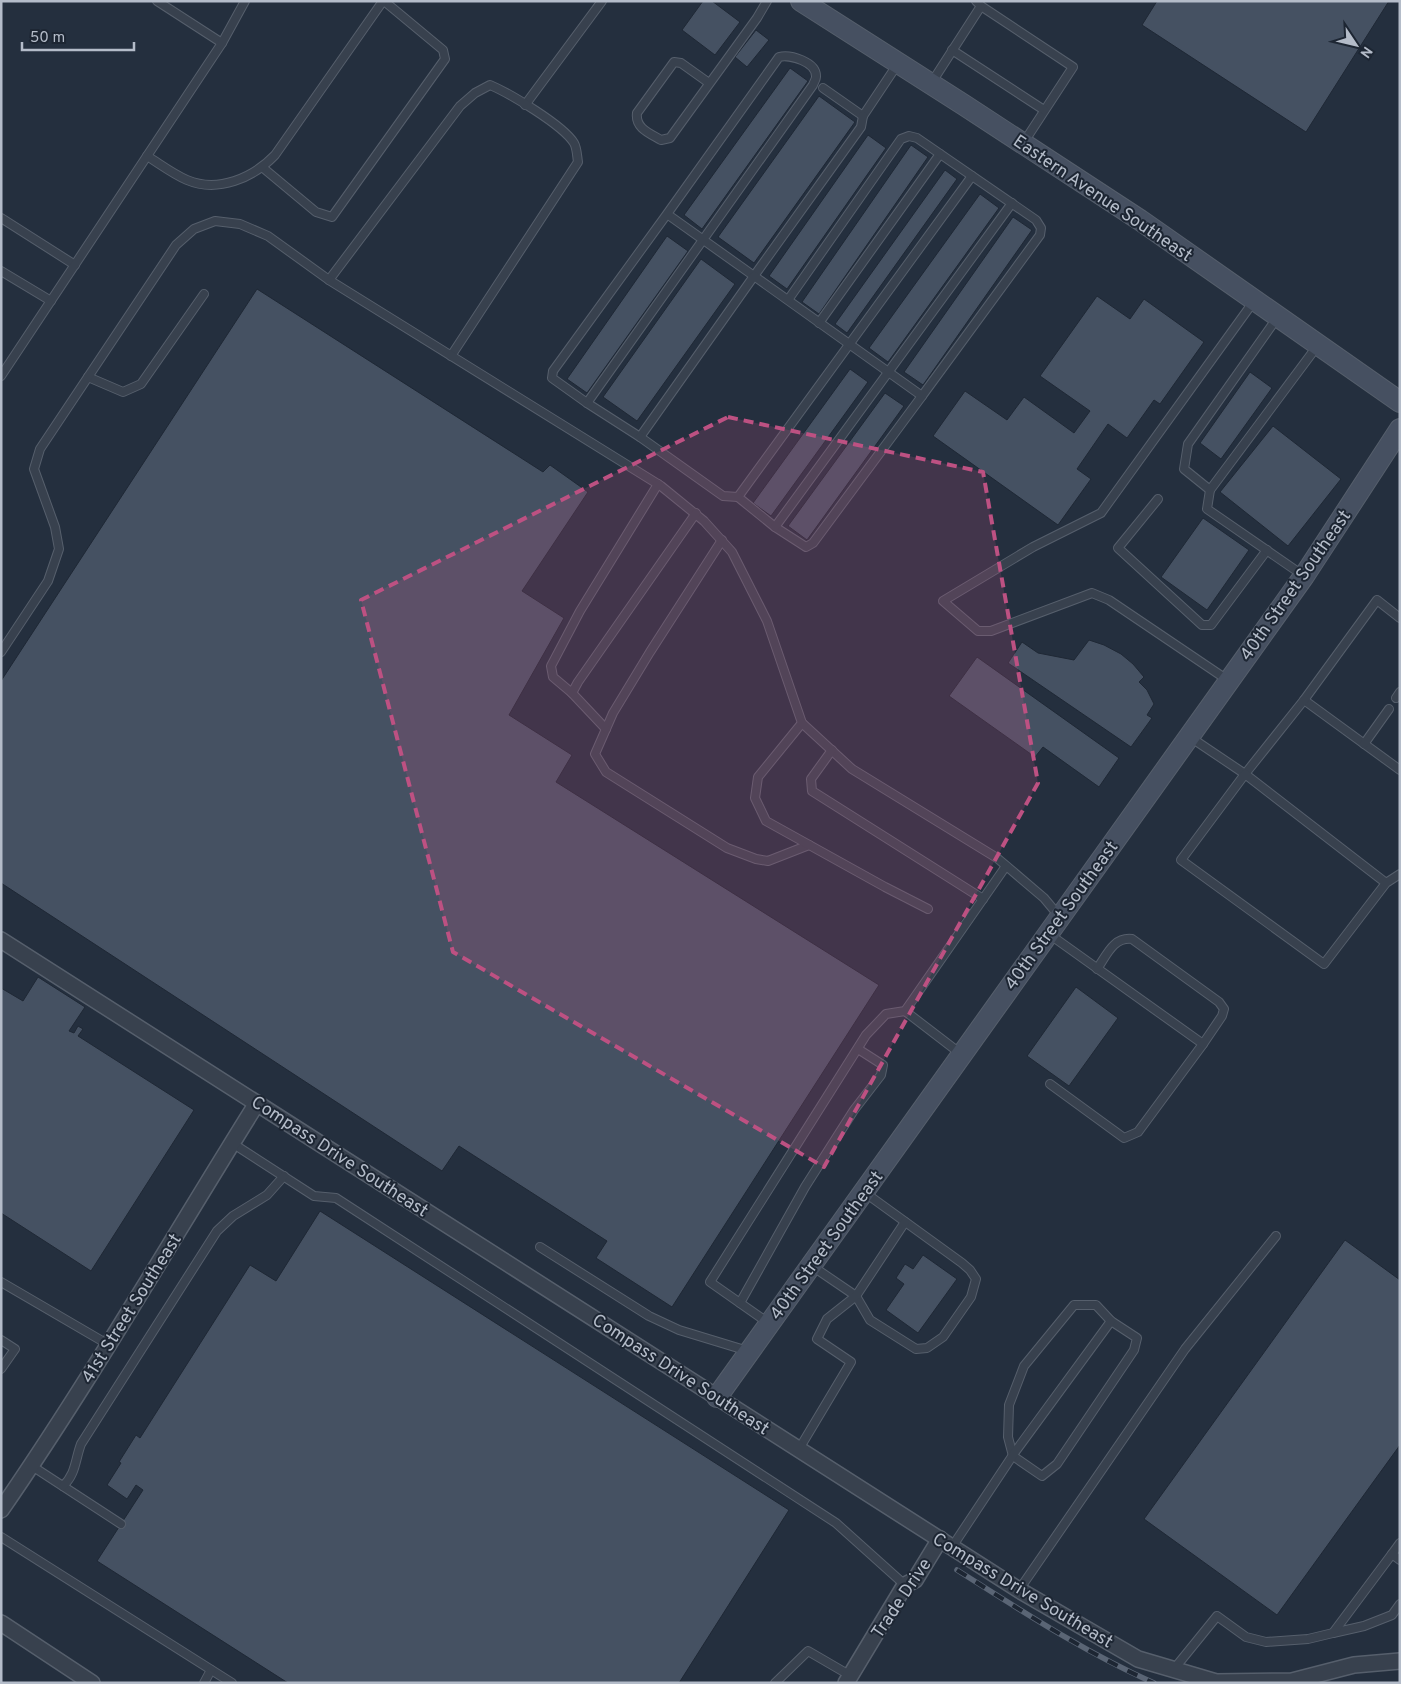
<svg xmlns="http://www.w3.org/2000/svg" width="1401" height="1684" font-family="Overpass,sans-serif">
  <style>
    .building { fill: #455162; stroke: #1f2835 }
    .lines { fill: none; stroke-linecap: round; stroke-linejoin: round }
    .lane-casing { stroke: #565f6c; stroke-width: 10 }
    .street-casing { stroke: #565f6c; stroke-width: 18 }
    .secondary-casing { stroke: #565f6c; stroke-width: 22 }
    .lane { stroke: #38414e; stroke-width: 8 }
    .street { stroke: #38414e; stroke-width: 15 }
    .secondary { stroke: #465061; stroke-width: 20 }
    .rail-casing { stroke: #5a6575; stroke-width: 5.5 }
    .rail { stroke: #1d2633; stroke-width: 4; stroke-dasharray: 11; stroke-linecap: butt }
    .marked { fill: #bd5182; fill-opacity: 0.2; stroke: #bd5182; stroke-width: 4; stroke-dasharray: 10 6; stroke-linejoin: round }
    .labels { text-anchor: middle; stroke-width: 4; stroke-linejoin: round; paint-order: stroke }
    .street-label { font-size: 18px; fill: #b4bcc9; stroke: #1d2633 }
  </style>
  <rect width="100%" height="100%" fill="#242f3e"/>
  <!-- building -->
  <g class="building">
    <polygon points="703,1 712,1 740,22 715,55 682,30"/>
    <polygon points="1157,1 1389,1 1306,132 1142,25"/>
    <polygon points="756,30 769,40 747,67 735,57"/>
    <polygon points="790,68 808,81 702,229 684,215"/>
    <polygon points="819,96 855,122 754,263 718,237"/>
    <polygon points="868,135 886,148 787,289 769,276"/>
    <polygon points="911,145 928,157 819,314 802,302"/>
    <polygon points="945,170 957,179 847,333 835,324"/>
    <polygon points="980,194 999,208 888,362 869,348"/>
    <polygon points="1013,217 1032,230 923,385 904,372"/>
    <polygon points="667,236 688,251 587,393 567,379"/>
    <polygon points="701,259 735,284 637,421 603,397"/>
    <polygon points="257,289 543,472 550,465 588,492 522,591 564,618 509,715 572,755 556,782 879,985 672,1307 596,1258 607,1241 459,1146 442,1171 1,883 1,681"/>
    <polygon points="1097,296 1130,319 1144,299 1204,342 1160,404 1154,400 1127,438 1108,424 1077,469 1091,479 1058,525 933,436 965,391 1007,420 1024,397 1074,433 1090,411 1040,376"/>
    <polygon points="850,369 868,382 771,516 753,503"/>
    <polygon points="1250,372 1272,388 1221,459 1200,443"/>
    <polygon points="885,393 904,406 807,540 788,526"/>
    <polygon points="1273,426 1341,479 1288,546 1220,492"/>
    <polygon points="1203,518 1249,550 1207,610 1161,577"/>
    <polygon points="1089,640 1104,645 1121,654 1133,664 1144,677 1139,682 1147,690 1154,704 1147,715 1152,718 1131,747 1008,663 1022,642 1038,653 1074,660"/>
    <polygon points="977,657 1119,758 1099,787 1043,747 1035,757 949,696"/>
    <polygon points="38,977 85,1007 69,1031 74,1033 78,1026 83,1029 78,1036 194,1110 91,1271 1,1213 1,988 23,1001"/>
    <polygon points="1076,987 1118,1018 1069,1086 1027,1056"/>
    <polygon points="320,1211 789,1510 679,1683 288,1683 97,1561 143,1490 136,1485 127,1499 107,1485 121,1463 119,1462 136,1435 140,1438 250,1265 276,1281"/>
    <polygon points="1345,1240 1400,1280 1400,1445 1277,1615 1144,1519"/>
    <polygon points="923,1255 957,1279 918,1333 886,1310 904,1284 896,1278 905,1264 913,1269"/>
  </g>
  <g class="lines">
    <defs>
      <g id="lane">
        <polyline points="157,1 222,43"/>
        <polyline points="981,6 1073,67 1024,142"/>
        <polyline points="952,50 1044,110"/>
        <polyline points="932,82 981,6 976,1"/>
        <path d="M709 83 681 63 674 62 637 113C635 128 649 133 661 140L670 138 757 18 767 1"/>
        <polyline points="823,88 863,116 897,65"/>
        <polyline points="525,105 602,1"/>
        <polyline points="147,156 222,43 245,1"/>
        <polyline points="262,167 316,212 332,217 445,59 443,50 384,1"/>
        <path d="M667 214 553 371 552 378 587 403 813 85C814 82 816 79 816 77 817 62 790 54 779 57L667 214 754 276 861 127 863 116"/>
        <polyline points="1,218 75,265"/>
        <polyline points="1,271 51,301"/>
        <path d="M329 280 460 106 475 93 490 85C509 93 563 125 574 143 577 148 577 156 578 162L451 356"/>
        <polyline points="819,323 940,154"/>
        <path d="M1 376 147 156C160 164 173 174 187 180 218 193 253 178 275 155L383 1"/>
        <polyline points="88,377 123,392 141,384 204,294"/>
        <polyline points="922,396 813,543 806,547 775,527 738,497 972,176"/>
        <polyline points="587,403 640,437 754,276 922,396 1040,235 1041,228 1036,220 917,138 909,136 901,139 788,300"/>
        <polyline points="640,437 723,496 738,497"/>
        <polyline points="1210,490 1184,469 1188,444 1277,318"/>
        <polyline points="1158,499 1118,548 1202,625 1211,625 1267,550"/>
        <polyline points="775,527 1012,203"/>
        <polyline points="722,540 650,652 613,713 595,754 606,772 727,848 756,859 768,861 809,845"/>
        <polyline points="1304,576 1207,509 1210,490 1318,345"/>
        <polyline points="1,652 48,581 59,549 55,527 34,469 40,449 176,245 194,229 215,221 240,224 268,236 329,280 661,486 704,521 732,552 767,621 802,723 758,777 755,798 766,821 885,887 928,909"/>
        <polyline points="1229,681 1109,600 1092,593 991,631 978,631 943,601 1033,547 1101,513 1254,301"/>
        <polyline points="572,693 553,677 551,666 580,611 658,484"/>
        <polyline points="1396,698 1400,692"/>
        <polyline points="1304,700 1400,770"/>
        <polyline points="802,723 852,769 997,858 1044,898 1059,916"/>
        <polyline points="606,729 572,693 578,682 696,513"/>
        <polyline points="1190,737 1245,774 1304,700 1377,600 1400,618"/>
        <polyline points="1364,744 1389,709"/>
        <polyline points="832,750 811,779 812,791 983,899"/>
        <polyline points="1386,883 1324,964 1181,860 1245,774 1386,883 1400,874"/>
        <polyline points="1049,934 1203,1044 1138,1132 1124,1138 1050,1084"/>
        <path d="M1097 969C1107 955 1113 937 1132 939L1219 1002 1224 1009 1222 1016 1203 1044"/>
        <polyline points="905,1011 961,1054"/>
        <polyline points="232,1143 314,1196 336,1198 836,1523 905,1585"/>
        <polyline points="540,1247 649,1316 679,1330 748,1351"/>
        <polyline points="812,1266 856,1296 870,1320 916,1349 927,1348 943,1337 971,1297 976,1279 970,1270 962,1263 864,1192"/>
        <polyline points="1,1282 109,1345"/>
        <polyline points="740,1303 805,1187 854,1110 881,1075 883,1065 858,1049"/>
        <polygon points="1074,1305 1096,1305 1111,1321 1137,1338 1134,1350 1057,1464 1042,1476 1013,1456 1008,1437 1009,1405 1024,1366"/>
        <polyline points="770,1324 710,1282 866,1035 886,1014 905,1011 1006,866"/>
        <polyline points="1,1340 15,1349 1,1369"/>
        <polyline points="799,1449 851,1362 817,1339 827,1319 856,1296 905,1222"/>
        <polyline points="32,1466 121,1524"/>
        <path d="M63 1486C76 1474 75 1460 81 1444L217 1231 233 1216 267 1195 284 1176"/>
        <polyline points="1,1537 232,1683"/>
        <polyline points="952,1547 1015,1452 1111,1321"/>
        <polyline points="1392,1554 1400,1543"/>
        <polyline points="1019,1590 1185,1349 1276,1236"/>
        <polyline points="1333,1633 1364,1626 1392,1615 1400,1604"/>
        <polyline points="1174,1669 1217,1616 1246,1637 1266,1642 1308,1639 1333,1633 1392,1554 1400,1560"/>
        <polyline points="204,1683 211,1670"/>
        <polyline points="775,1683 808,1651 851,1676"/>
      </g>
      <g id="street">
        <polyline points="1,940 1019,1590 1138,1659 1216,1682 1292,1681 1354,1665 1400,1661"/>
        <path d="M1 1510C92 1378 172 1239 257 1103"/>
        <polyline points="1,1623 92,1683"/>
        <polyline points="846,1683 905,1585 915,1580 940,1539"/>
      </g>
      <g id="secondary">
        <polyline points="801,1 964,105 1140,220 1400,402"/>
        <polyline points="717,1397 1304,576 1400,429"/>
      </g>
    </defs>
    <!-- lane casing -->
    <use href="#lane" class="lane-casing"/>
    <!-- street casing -->
    <use href="#street" class="street-casing"/>
    <!-- secondary casing -->
    <use href="#secondary" class="secondary-casing"/>
    <!-- lane -->
    <use href="#lane" class="lane"/>
    <!-- street -->
    <use href="#street" class="street"/>
    <!-- secondary -->
    <use href="#secondary" class="secondary"/>
    <defs>
      <path id="rail" d="M957 1570C1022 1611 1084 1652 1154 1683"/>
    </defs>
    <!-- rail casing -->
    <use href="#rail" class="rail-casing"/>
    <!-- rail -->
    <use href="#rail" class="rail"/>
  </g>
  <!-- marked area -->
  <path class="marked" d="M728 417 983 472 1038 783 824 1167 453 952 361 600Z"/>
  <g class="labels">
    <!-- street labels -->
    <g class="street-label">
      <text transform="translate(1103 198) rotate(34)" y="6">Eastern Avenue Southeast</text>
      <text transform="translate(1295 585) rotate(-55)" y="6">40th Street Southeast</text>
      <text transform="translate(1061 915) rotate(-54)" y="6">40th Street Southeast</text>
      <text transform="translate(340 1156) rotate(33)" y="6">Compass Drive Southeast</text>
      <text transform="translate(826 1245) rotate(-54)" y="6">40th Street Southeast</text>
      <text transform="translate(131 1308) rotate(-58)" y="6">41st Street Southeast</text>
      <text transform="translate(681 1374) rotate(33)" y="6">Compass Drive Southeast</text>
      <text transform="translate(1023 1590) rotate(31)" y="6">Compass Drive Southeast</text>
      <text transform="translate(901 1598) rotate(-56)" y="6">Trade Drive</text>
    </g>
  </g>
  <!-- border -->
  <rect width="1401" height="1684" fill="none" stroke="#b4bcc9" stroke-width="5"/>
  <!-- north arrow -->
  <g transform="translate(1356 45) rotate(125)" stroke="#1d2633" stroke-width="4" paint-order="stroke">
  <path d="M0-4L9 19L0 12L-9 19Z" fill="#b4bcc9"/>
  <text y="-8" font-size="14" font-weight="bold" text-anchor="middle" fill="#b4bcc9">N</text>
  </g>
  <!-- scale -->
  <path d="M22 42v8h112v-8" fill="none" stroke="#b4bcc9" stroke-width="2.5"/>
  <text x="30" y="42" font-size="15" fill="#b4bcc9" stroke="#1d2633" stroke-width="4" paint-order="stroke">50 m</text>
</svg>
